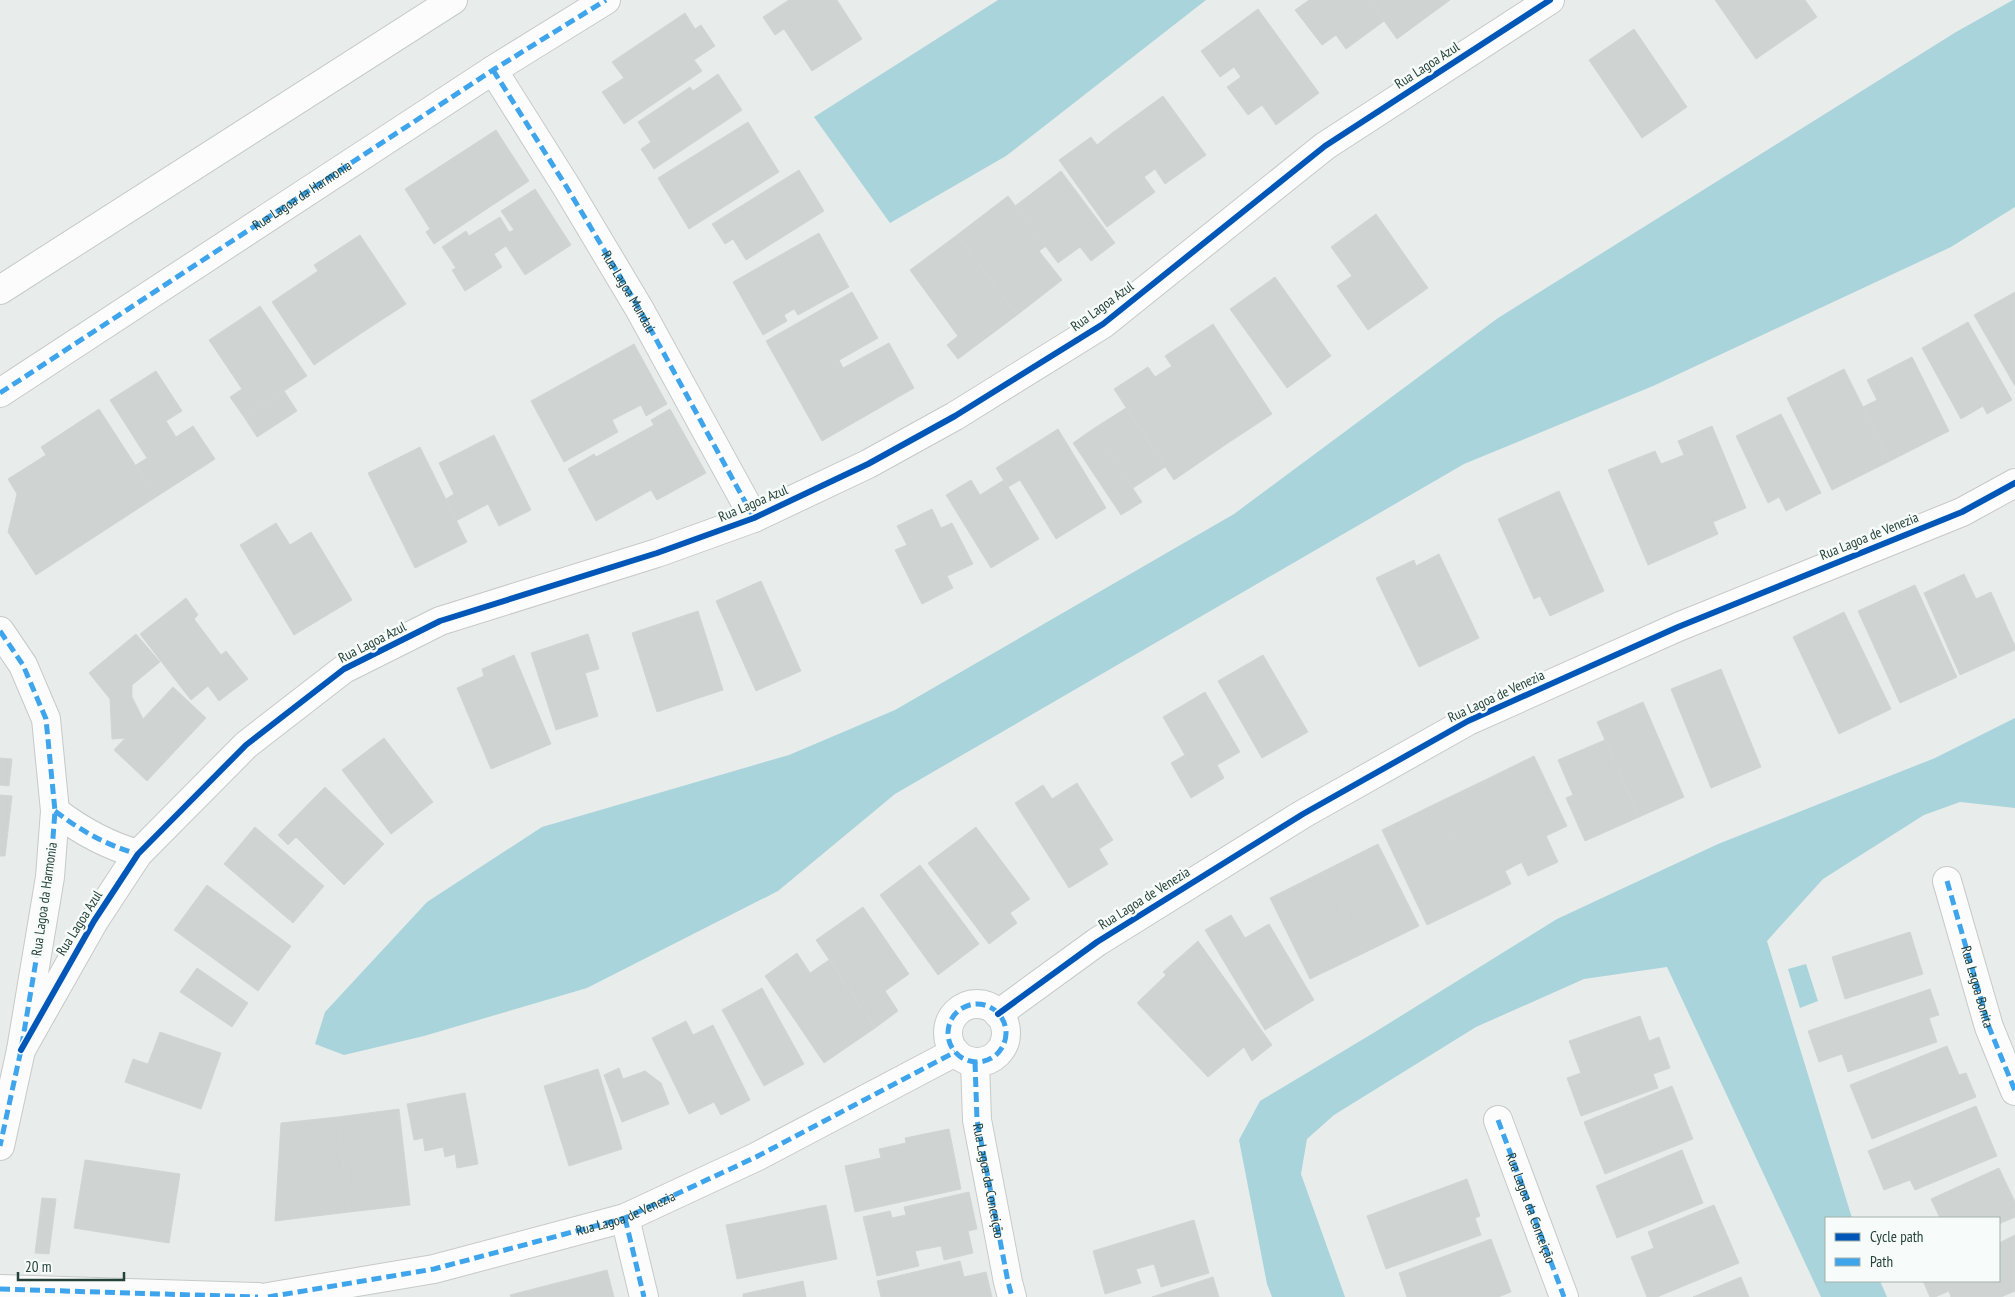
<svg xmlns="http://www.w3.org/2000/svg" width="2015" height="1297" font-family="'PT Sans Narrow',sans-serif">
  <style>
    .water { fill: #a9d4db }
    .building { fill: #cfd4d2; stroke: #d1d6d4 }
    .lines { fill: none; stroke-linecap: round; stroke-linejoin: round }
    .street-casing { stroke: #c5cac8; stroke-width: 30 }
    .street { stroke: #fcfcfc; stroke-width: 28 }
    .quiet { stroke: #3ea4ec; stroke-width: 5; stroke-dasharray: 10 5; stroke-linecap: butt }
    .cycleway-casing { stroke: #f7fbf9; stroke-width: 9 }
    .cycleway { stroke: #0057b8; stroke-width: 6 }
    .labels { text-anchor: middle; stroke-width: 5; stroke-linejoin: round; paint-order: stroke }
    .street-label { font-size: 14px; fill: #24423a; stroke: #f7fbf9 }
  </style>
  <rect width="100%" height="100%" fill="#e8edeb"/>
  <!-- water -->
  <g class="water">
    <polygon points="998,0 1206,0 1006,156 890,223 814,117"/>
    <polygon points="2013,0 2015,0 2015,207 1951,247 1653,386 1464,464 895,794 778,891 587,988 424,1036 344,1055 315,1044 325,1012 427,902 542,827 789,755 895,710 1234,514 1498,318 1956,32"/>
    <polygon points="2015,718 2015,808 1960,802 1924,815 1823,879 1767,941 1852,1218 1826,1218 1826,1281 1880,1281 1887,1297 1821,1297 1667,967 1584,979 1476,1027 1334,1115 1307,1139 1301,1174 1345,1297 1272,1297 1267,1284 1239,1140 1260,1101 1375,1032 1557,919 1718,844 1935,758"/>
    <polygon points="1806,964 1818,1001 1800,1008 1788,969"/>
  </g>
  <!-- building -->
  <g class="building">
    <polygon points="789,0 837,0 862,39 812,71 784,29 775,35 763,17"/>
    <polygon points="1309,0 1369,0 1384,21 1346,49 1336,35 1322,45 1295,10"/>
    <polygon points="1369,0 1450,0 1397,39"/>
    <polygon points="1715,0 1805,0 1817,17 1756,59"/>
    <polygon points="1258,9 1319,93 1276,125 1262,105 1248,115 1227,87 1241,77 1234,67 1220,77 1201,51"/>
    <polygon points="685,13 695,29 701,25 715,46 694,60 702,71 624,124 602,92 624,78 612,62"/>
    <polygon points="1634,29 1687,107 1642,138 1589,60"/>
    <polygon points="718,74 742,110 654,169 641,149 651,142 638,122 690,87 693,91"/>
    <polygon points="1163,96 1206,155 1165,184 1155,169 1144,177 1112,133"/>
    <polygon points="748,122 779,172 689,229 658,178"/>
    <polygon points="496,130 529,181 434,244 426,232 430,229 405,189"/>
    <polygon points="1112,133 1155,192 1107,227 1059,160 1091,137 1097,145"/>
    <polygon points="799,170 824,211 746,260 733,239 725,244 712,224"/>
    <polygon points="1061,171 1115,243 1091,261 1080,247 1058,263 1015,206"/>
    <polygon points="535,189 571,245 525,275 506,246 494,254 502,267 465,291 452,270 456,268 442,247 466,231 469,236 500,217 509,232 514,230 501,211"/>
    <polygon points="1008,196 1046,246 1039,251 1062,280 1017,315 957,235"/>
    <polygon points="1376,214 1428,288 1368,330 1337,286 1352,276 1331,247"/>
    <polygon points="819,233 849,287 798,315 794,309 784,315 787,321 763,335 733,282"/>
    <polygon points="360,235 406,304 360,334 314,265"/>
    <polygon points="957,235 1017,315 958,359 947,345 958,336 910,270"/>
    <polygon points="318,271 360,334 314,365 272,302"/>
    <polygon points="1275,277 1331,356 1287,388 1230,309"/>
    <polygon points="852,292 878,338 792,387 766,341"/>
    <polygon points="2015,292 2015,386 1974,315"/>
    <polygon points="260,306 307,376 244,417 230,397 242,389 209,340"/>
    <polygon points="1968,322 2012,400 1987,414 1983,406 1961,419 1922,348"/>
    <polygon points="1213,324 1272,414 1225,445 1165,356"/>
    <polygon points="889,343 914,388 822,441 792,387 839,360 843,368"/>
    <polygon points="634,344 667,404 646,416 641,405 612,420 618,432 564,462 531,401"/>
    <polygon points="1912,357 1949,431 1890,461 1863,407 1877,400 1867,380"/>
    <polygon points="1172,366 1225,445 1174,480 1114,389 1148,367 1155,377"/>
    <polygon points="1844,369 1890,461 1832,490 1787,398"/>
    <polygon points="156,371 182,411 166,421 176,437 193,426 215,459 156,497 136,465 147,458 110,400"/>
    <polygon points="284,391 297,411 257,437 244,417"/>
    <polygon points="1126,408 1165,467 1133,488 1093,429"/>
    <polygon points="99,409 156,497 36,575 8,532 17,494 8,479 46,455 41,447"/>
    <polygon points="670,409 706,473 657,500 651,490 596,521 568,469 594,454 596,457 654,425 651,420"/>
    <polygon points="1781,414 1821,493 1786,511 1779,497 1768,503 1736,436"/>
    <polygon points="1712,426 1746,508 1713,522 1718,534 1648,565 1608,470 1655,451 1661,464 1684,455 1678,441"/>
    <polygon points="1058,429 1106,508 1056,539 1020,480 1008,487 996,468"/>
    <polygon points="1093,429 1142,502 1121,515 1073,443"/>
    <polygon points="494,435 531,510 499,526 488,504 456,521 446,499 454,494 439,463"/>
    <polygon points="420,447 467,542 415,568 368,473"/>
    <polygon points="971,480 980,495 1004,480 1039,539 991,568 946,495"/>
    <polygon points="1559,491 1604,591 1550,616 1540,596 1534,599 1498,519"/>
    <polygon points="932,509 941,528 952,523 973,564 947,576 953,588 922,604 895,550 907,545 897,526"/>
    <polygon points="276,523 290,545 311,532 352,600 294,635 240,545"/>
    <polygon points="1439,554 1479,638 1419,667 1376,578 1414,560 1416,566"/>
    <polygon points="1964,574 1976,599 1991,592 2015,646 2015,650 1960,675 1924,593"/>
    <polygon points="761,581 801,671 756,691 716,601"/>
    <polygon points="1915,585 1957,677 1900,703 1858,611"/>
    <polygon points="186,598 198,615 194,619 221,655 226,651 248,679 219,701 208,686 191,700 140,634"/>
    <polygon points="698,611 723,690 657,712 632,633"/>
    <polygon points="1844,612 1891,709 1839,734 1793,637"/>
    <polygon points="136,634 160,662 132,685 132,697 143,719 126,738 112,739 110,699 89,673"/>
    <polygon points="588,634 599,669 585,673 598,716 556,730 531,653"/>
    <polygon points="514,655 551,744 491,769 457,688 484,676 482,669"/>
    <polygon points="1263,655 1308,732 1262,758 1218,681"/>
    <polygon points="1721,669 1761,767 1711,788 1671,689"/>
    <polygon points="173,687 206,718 147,781 114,750"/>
    <polygon points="1205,692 1240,752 1217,765 1224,778 1191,798 1171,763 1185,755 1163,717"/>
    <polygon points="1643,702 1684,797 1639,817 1597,722"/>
    <polygon points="384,738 433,802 391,834 342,770"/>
    <polygon points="1605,740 1639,817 1585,841 1566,798 1573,795 1558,760"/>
    <polygon points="1534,756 1567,826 1546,836 1558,862 1528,876 1483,781"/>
    <polygon points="0,758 12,759 9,786 0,785"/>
    <polygon points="1483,781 1522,862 1505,871 1511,884 1481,899 1435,804"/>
    <polygon points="1077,783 1113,840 1099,849 1108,864 1069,888 1015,803 1043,785 1052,799"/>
    <polygon points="325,787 384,844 344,885 296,837 288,845 278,835"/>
    <polygon points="0,795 12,796 5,856 0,856"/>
    <polygon points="1435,804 1481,899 1427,925 1382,830"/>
    <polygon points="255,827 324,886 293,923 224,864"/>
    <polygon points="976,827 1030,899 1010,913 1017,923 989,944 928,863"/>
    <polygon points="1378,844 1419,926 1364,953 1324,871"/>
    <polygon points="920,865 979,944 938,975 880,895"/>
    <polygon points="1324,871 1364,953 1310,979 1270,898"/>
    <polygon points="207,885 291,946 258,991 174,930"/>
    <polygon points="863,907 909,974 885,991 898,1011 875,1028 816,940"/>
    <polygon points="1231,915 1245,938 1269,924 1314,1000 1265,1030 1205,930"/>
    <polygon points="1910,932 1923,974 1845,999 1832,957"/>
    <polygon points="1198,941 1272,1045 1252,1061 1244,1047 1208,1077 1137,1003 1166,975 1163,972"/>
    <polygon points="797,953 810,973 829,960 875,1028 824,1063 765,976"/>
    <polygon points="197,968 248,1003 232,1027 180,992"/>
    <polygon points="762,988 804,1064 764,1086 722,1010"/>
    <polygon points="1930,989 1939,1015 1929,1018 1937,1042 1848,1072 1842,1054 1819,1062 1808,1031"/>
    <polygon points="1640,1016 1649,1041 1659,1037 1670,1068 1653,1074 1658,1088 1581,1116 1567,1078 1581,1073 1569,1041"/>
    <polygon points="686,1021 693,1035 713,1025 750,1100 721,1115 714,1102 689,1114 652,1038"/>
    <polygon points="160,1032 221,1053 201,1109 125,1082 133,1059 148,1064"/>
    <polygon points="1947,1046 1959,1075 1966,1073 1976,1097 1872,1139 1850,1085"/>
    <polygon points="619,1068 623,1079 645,1071 661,1083 669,1104 622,1122 604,1075"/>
    <polygon points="598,1069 622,1149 569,1166 544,1086"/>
    <polygon points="1672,1086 1693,1139 1605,1174 1584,1122"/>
    <polygon points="465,1093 478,1164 457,1168 455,1154 445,1157 443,1147 425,1151 423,1138 414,1140 407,1104"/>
    <polygon points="1976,1106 1997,1156 1915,1190 1910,1180 1884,1190 1868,1151"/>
    <polygon points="399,1109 410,1205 349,1212 338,1117"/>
    <polygon points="338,1117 349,1212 275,1221 281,1123"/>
    <polygon points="949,1129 961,1189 855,1212 845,1166 881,1158 879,1149 906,1143 905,1138"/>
    <polygon points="1682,1150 1703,1203 1617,1238 1596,1186"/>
    <polygon points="85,1160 180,1174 169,1243 74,1228"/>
    <polygon points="1999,1168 2015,1202 2015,1217 1999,1224 1999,1218 1940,1218 1931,1199"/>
    <polygon points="1467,1179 1480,1216 1475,1218 1481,1235 1386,1269 1367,1216"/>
    <polygon points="969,1192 977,1229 968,1231 973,1253 944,1260 941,1246 915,1251 919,1266 877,1276 863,1217 890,1211 892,1218 906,1215 904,1207"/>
    <polygon points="42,1198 56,1199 49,1254 35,1253"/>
    <polygon points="826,1205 837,1259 737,1279 726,1225"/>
    <polygon points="1714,1205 1739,1263 1657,1297 1647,1297 1631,1257 1654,1248 1648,1232"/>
    <polygon points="1194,1220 1209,1273 1161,1287 1154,1264 1136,1269 1141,1283 1105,1294 1093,1251"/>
    <polygon points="2015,1235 2015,1291 2001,1297 1951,1297 1949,1291 1935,1297 1930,1297 1923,1281 1999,1281 1999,1243"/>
    <polygon points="1491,1239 1511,1292 1498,1297 1407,1297 1399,1273"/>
    <polygon points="960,1261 964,1277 986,1272 992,1297 881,1297 877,1281"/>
    <polygon points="607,1270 614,1297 511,1297 510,1295"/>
    <polygon points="1213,1277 1219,1297 1152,1297"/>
    <polygon points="1741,1277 1749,1297 1693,1297"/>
    <polygon points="803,1281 806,1297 743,1297 743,1294"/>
  </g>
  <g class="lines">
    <defs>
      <g id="street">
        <path id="s1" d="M493 70 566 186 640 310 754 518"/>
        <polyline points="0,290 453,0"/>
        <path id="s2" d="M0 393 493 70 606 0"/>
        <polyline points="0,631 23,665 46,719 55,811 50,877 21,1050 0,1146"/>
        <path d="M55 811C81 831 106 845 138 854"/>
        <polyline points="1947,881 1989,1027 2015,1091"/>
        <circle cx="977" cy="1033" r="29"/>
        <polyline points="998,1014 1097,942 1303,814 1468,721 1678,627 1962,512 2015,483"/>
        <polyline points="21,1050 94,921 138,854 246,745 344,669 440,621 657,553 754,518 868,464 955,416 1103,324 1325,146 1550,0"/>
        <path id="s3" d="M975 1062 977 1120 1008 1282 1012 1297"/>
        <path id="s4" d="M1498 1120 1564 1297"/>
        <polyline points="625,1218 644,1297"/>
        <polyline points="0,1289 258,1297"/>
        <path id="s5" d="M268 1297 434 1269 625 1218 756 1157 955 1052"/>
      </g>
    </defs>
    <!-- street casing -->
    <use href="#street" class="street-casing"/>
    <!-- street -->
    <use href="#street" class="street"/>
    <!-- quiet -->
    <g class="quiet">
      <polyline points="493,70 566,186 640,310 754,518"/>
      <polyline points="0,393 493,70 606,0"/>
      <polyline points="0,631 23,665 46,719 55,811 50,877 21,1050 0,1146"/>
      <path d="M55 811C81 831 106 845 138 854"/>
      <path id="s6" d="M1947 881 1989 1027 2015 1091"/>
      <circle cx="977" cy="1033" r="29"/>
      <polyline points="975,1062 977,1120 1008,1282 1012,1297"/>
      <polyline points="1498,1120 1564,1297"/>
      <polyline points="625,1218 644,1297"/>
      <polyline points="0,1289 258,1297"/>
      <polyline points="268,1297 434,1269 625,1218 756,1157 955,1052"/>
    </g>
    <defs>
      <g id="cycleway">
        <polyline points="998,1014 1097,942 1303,814 1468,721 1678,627 1962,512 2015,483"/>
        <polyline points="21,1050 94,921 138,854 246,745 344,669 440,621 657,553 754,518 868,464 955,416 1103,324 1325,146 1550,0"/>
      </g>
    </defs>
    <!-- cycleway casing -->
    <use href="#cycleway" class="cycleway-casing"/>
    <!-- cycleway -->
    <use href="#cycleway" class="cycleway"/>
  </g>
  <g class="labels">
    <!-- street labels -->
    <g class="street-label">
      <text transform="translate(1427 65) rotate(-33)" y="5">Rua Lagoa Azul</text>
      <text dy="5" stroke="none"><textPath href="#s2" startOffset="361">Rua Lagoa da Harmonia</textPath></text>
      <text dy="5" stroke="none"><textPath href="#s1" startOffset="260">Rua Lagoa Mundaú</textPath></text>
      <text transform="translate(1102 306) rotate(-36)" y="5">Rua Lagoa Azul</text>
      <text transform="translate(753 503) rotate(-23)" y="5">Rua Lagoa Azul</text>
      <text transform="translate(1869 536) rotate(-22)" y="5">Rua Lagoa de Venezia</text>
      <text transform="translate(372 642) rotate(-27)" y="5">Rua Lagoa Azul</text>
      <text transform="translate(1496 696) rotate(-25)" y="5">Rua Lagoa de Venezia</text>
      <text transform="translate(1144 898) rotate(-32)" y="5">Rua Lagoa de Venezia</text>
      <text transform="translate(44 899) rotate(-82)" y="5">Rua Lagoa da Harmonia</text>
      <text transform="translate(79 923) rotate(-58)" y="5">Rua Lagoa Azul</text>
      <text dy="5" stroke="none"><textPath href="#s6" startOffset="110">Rua Lagoa Bonita</textPath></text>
      <text dy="5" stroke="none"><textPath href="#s3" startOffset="120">Rua Lagoa da Conceição</textPath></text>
      <text dy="5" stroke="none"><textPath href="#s4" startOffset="94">Rua Lagoa da Conceição</textPath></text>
      <text dy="5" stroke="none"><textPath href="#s5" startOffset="368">Rua Lagoa de Venezia</textPath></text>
    </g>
  </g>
  <!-- legend -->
  <rect x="1825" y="1217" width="175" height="65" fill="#f7fbf9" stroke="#a3b1ad"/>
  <rect x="1835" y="1233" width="25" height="8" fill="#0057b8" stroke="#a3b1ad"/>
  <text x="1870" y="1242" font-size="15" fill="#24423a">Cycle path</text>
  <rect x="1835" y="1258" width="25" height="8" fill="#3ea4ec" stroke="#a3b1ad"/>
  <text x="1870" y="1267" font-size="15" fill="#24423a">Path</text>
  <!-- scale -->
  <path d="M18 1272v8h106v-8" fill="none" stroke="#24423a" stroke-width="2.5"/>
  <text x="25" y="1272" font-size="15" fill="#24423a" stroke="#f7fbf9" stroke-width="4" paint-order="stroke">20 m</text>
</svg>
